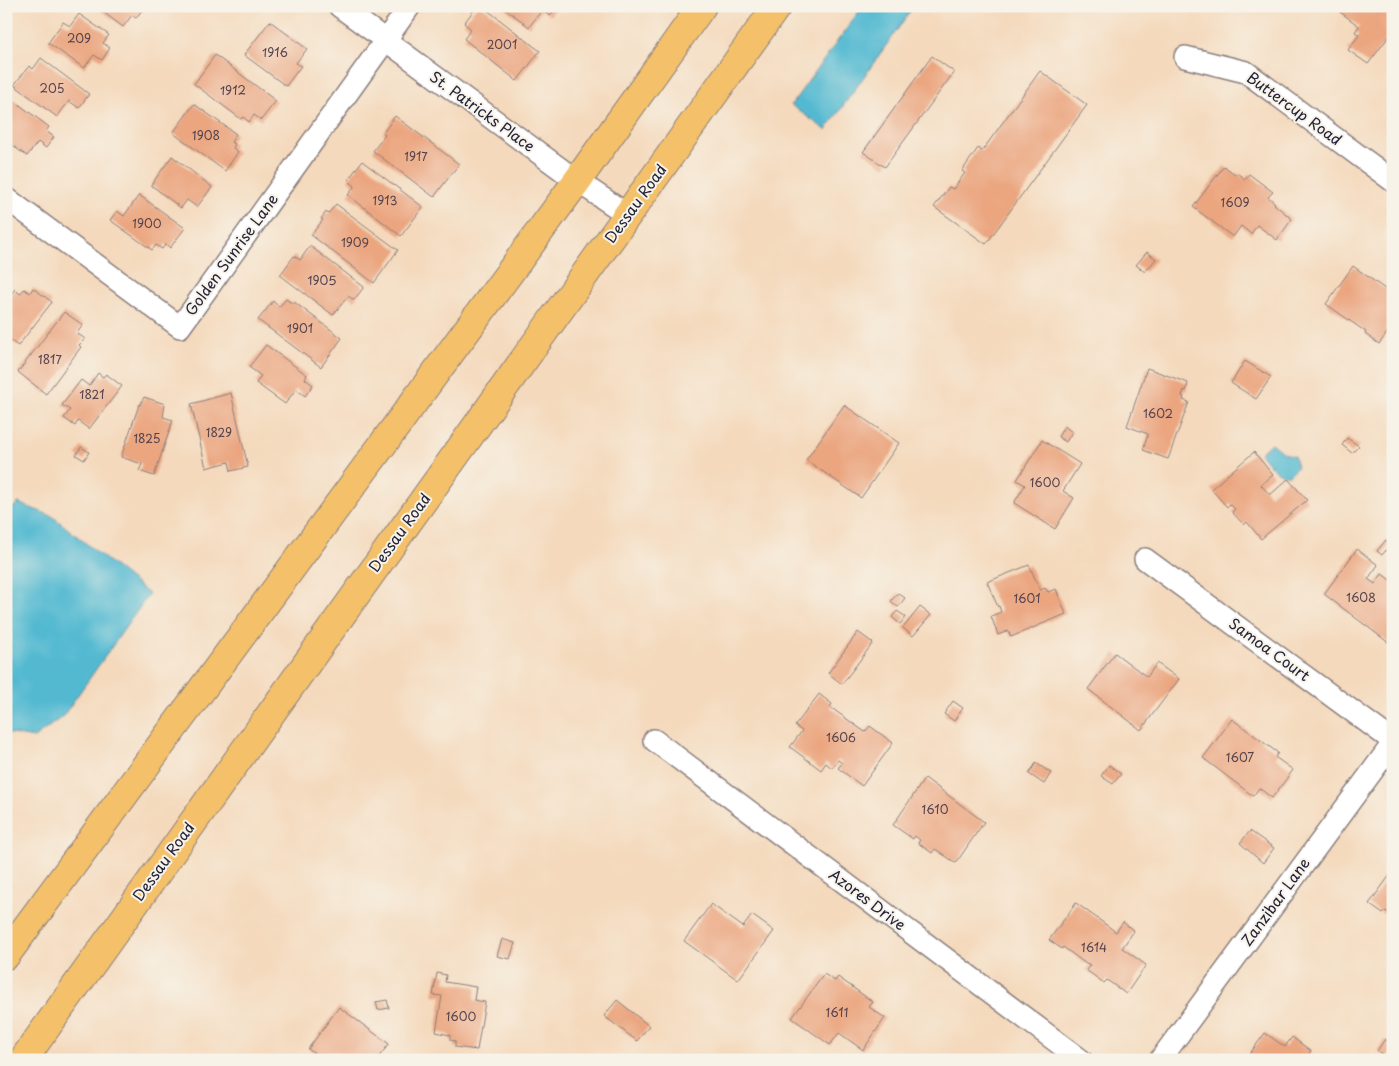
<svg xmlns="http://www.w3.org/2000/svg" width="1399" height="1066" font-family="'Playpen Sans',sans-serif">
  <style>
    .water { fill: #53b9d1; stroke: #3a6e86 }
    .building { fill: #eba680 }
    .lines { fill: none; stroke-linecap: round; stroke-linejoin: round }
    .minor-casing { stroke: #8b7e7c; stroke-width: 24 }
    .primary-casing { stroke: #8b7e7c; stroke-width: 30 }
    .minor { stroke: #fff; stroke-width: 21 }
    .primary { stroke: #f4c16b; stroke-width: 28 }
    .labels { text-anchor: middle; stroke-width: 4; stroke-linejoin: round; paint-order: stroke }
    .number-label { font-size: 12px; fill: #54434c }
    .street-label { font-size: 15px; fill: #22223b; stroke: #f7f3e8 }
  </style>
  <rect width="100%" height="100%" fill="#f7f3e8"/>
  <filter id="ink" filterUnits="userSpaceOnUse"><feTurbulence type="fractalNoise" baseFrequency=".02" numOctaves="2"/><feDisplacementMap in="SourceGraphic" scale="10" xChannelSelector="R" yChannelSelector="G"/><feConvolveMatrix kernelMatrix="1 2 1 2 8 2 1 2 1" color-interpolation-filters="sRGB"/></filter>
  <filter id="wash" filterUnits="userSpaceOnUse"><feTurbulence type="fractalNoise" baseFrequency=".0096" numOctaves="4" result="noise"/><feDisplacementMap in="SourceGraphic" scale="20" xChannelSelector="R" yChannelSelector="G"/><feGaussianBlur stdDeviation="1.12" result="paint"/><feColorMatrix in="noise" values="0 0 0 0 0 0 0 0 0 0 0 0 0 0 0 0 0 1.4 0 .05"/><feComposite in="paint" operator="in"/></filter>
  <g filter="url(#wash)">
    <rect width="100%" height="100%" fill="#f4d9bc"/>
    <!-- water -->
    <g class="water">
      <polygon points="863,6 914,6 826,130 791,105"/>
      <path d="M1271 443 1282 452 1294 456 1297 467 1289 475C1277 477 1267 461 1260 453Z"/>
      <polygon points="18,503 52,516 149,594 63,716 34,738 6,733 6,514"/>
    </g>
    <g id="blocks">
      <!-- building -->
      <g class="building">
        <polygon points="95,6 145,6 136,18 132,15 123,27"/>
        <polygon points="477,6 482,6 540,51 517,81 464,39 471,29 464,23"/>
        <polygon points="502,6 557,6 550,16 542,10 529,27"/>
        <polygon points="1344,6 1393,6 1393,31 1368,64 1348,50 1359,35 1355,32 1359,26 1340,12"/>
        <polygon points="79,14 109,35 103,43 110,48 102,60 94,55 84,68 48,43 63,22 70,26"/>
        <polygon points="270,21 307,49 296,63 301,66 286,86 244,55"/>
        <polygon points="215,55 276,101 261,120 254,115 249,122 243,117 241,119 194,84"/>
        <polygon points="932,56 954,72 885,167 863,152"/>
        <polygon points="41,58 89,94 79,108 69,101 57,117 14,85 29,66 33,69"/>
        <polygon points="1040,71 1087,105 986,244 934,207 949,187 953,189 965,173 962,171 978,148 982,151"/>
        <polygon points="9,97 49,127 46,131 54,137 46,148 38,142 27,156 6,141 6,100"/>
        <polygon points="194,104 236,134 231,142 235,144 233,148 238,152 225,171 173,133"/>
        <polygon points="395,116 459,164 434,197 373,151 385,135 383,133"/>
        <polygon points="172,156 212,187 197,207 187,200 181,208 151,185"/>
        <polygon points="362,161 423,207 401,236 348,195 355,186 348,180"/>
        <polygon points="1224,166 1236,175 1237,173 1245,179 1249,174 1273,192 1268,197 1275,203 1274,204 1292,219 1277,240 1257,225 1251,234 1241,226 1233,237 1193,207"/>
        <polygon points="139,195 185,228 170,248 166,244 162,249 156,245 152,250 110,220 117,211 124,216"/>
        <polygon points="336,204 398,250 374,283 311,235 323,220 321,219 326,212 328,214"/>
        <polygon points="310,246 364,287 354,300 348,296 333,315 280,275 294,256 300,260"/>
        <polygon points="1147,252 1156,259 1145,272 1136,265"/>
        <polygon points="1353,266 1385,289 1393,278 1393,325 1379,344 1365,334 1366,332 1326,304"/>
        <polygon points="33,288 52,302 18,346 6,337 6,301 15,289 20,294 24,289 30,293"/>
        <polygon points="286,299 293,304 294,302 342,338 321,367 258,320 273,301 279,307"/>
        <polygon points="64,312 83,325 77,333 85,339 79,345 81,347 46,394 18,372"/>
        <polygon points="266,345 307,375 305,379 313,385 305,396 296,389 285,404 256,383 261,376 249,367"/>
        <polygon points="1245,361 1271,377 1256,399 1231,383"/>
        <polygon points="1147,368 1188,383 1186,391 1184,390 1182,396 1184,397 1183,400 1189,402 1168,459 1143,450 1148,434 1127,426"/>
        <polygon points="98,373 103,377 106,374 122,386 89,429 78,421 75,426 64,418 70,410 62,405 81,380 89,386"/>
        <polygon points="231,393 248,467 231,471 229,462 206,468 191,404"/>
        <polygon points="144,397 165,404 163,417 173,420 154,476 139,471 142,464 121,457 139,405 140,405"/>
        <polygon points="844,405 899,443 861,498 806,460"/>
        <polygon points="1064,426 1072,432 1066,442 1058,437"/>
        <polygon points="1347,438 1359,446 1352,453 1342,445"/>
        <polygon points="1042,440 1080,464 1063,491 1074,498 1055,529 1014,503 1025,485 1017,480"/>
        <polygon points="81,447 89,452 84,460 76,455"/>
        <polygon points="1254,452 1273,475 1261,485 1270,495 1288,479 1307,500 1261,539 1247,522 1244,525 1232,512 1235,509 1230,504 1227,507 1211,489"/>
        <polygon points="1386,540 1391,544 1382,555 1377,551"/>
        <polygon points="1357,549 1378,565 1368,579 1375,584 1382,574 1393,582 1393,646 1324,594"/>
        <polygon points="1029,565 1040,590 1045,588 1048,592 1056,589 1066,614 1011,637 1008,631 998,635 991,616 1001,612 999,606 998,607 987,582"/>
        <polygon points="898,593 905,598 898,607 891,601"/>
        <polygon points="920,607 931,615 913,636 903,628"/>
        <polygon points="897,611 906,617 900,624 892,617"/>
        <polygon points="858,632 873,643 842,684 828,673"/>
        <polygon points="1115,653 1147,677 1157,663 1179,679 1141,730 1088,689"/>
        <polygon points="819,694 832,704 830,707 865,732 870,726 893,743 862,786 838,768 842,763 838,760 832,768 826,763 821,770 790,747 802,731 795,726"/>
        <polygon points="953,701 963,708 954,721 944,714"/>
        <polygon points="1232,719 1278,753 1275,757 1293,770 1272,798 1259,788 1253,796 1203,758"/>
        <polygon points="1036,763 1051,773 1044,784 1029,774"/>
        <polygon points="1109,765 1121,774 1113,784 1101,776"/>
        <polygon points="925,778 984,822 956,863 935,849 932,853 918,843 920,840 915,836 913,839 893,825"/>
        <polygon points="1250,831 1274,848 1263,863 1240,843"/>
        <polygon points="1393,871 1393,916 1386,911 1383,914 1369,904"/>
        <polygon points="1076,903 1116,932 1123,922 1134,931 1122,948 1146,965 1126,994 1107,980 1104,983 1086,970 1090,965 1087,963 1086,964 1063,947 1062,949 1049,940"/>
        <polygon points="711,904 743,927 752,915 774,931 738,980 684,941"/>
        <polygon points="502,939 515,943 510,959 497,956"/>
        <polygon points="437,973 446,975 445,982 476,987 474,1000 485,1002 477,1050 455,1047 455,1041 450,1040 450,1035 436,1032 442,996 433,995"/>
        <polygon points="824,974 835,981 838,977 873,1002 869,1007 885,1018 863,1050 839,1033 830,1045 792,1018"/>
        <polygon points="387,1000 389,1008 378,1010 376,1002"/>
        <polygon points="617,1000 649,1026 637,1041 604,1016"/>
        <polygon points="339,1007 389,1044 377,1059 374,1057 372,1060 321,1060 322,1059 308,1049"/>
        <polygon points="1265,1033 1285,1047 1292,1037 1311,1051 1304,1060 1245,1060"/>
        <polygon points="1385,1039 1393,1045 1393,1049 1387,1057 1377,1051"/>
      </g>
    </g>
  </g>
  <g filter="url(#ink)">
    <use href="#blocks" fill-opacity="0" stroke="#8b7e7c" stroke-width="1"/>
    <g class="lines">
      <defs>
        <g id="minor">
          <polyline points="339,6 577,181 628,215"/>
          <polyline points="1185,57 1246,72 1393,181"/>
          <polyline points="6,198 180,327 410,6"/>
          <polyline points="1145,559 1393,741"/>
          <polyline points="654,740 1081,1060"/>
          <polyline points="1160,1060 1393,743"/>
        </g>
        <g id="primary">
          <polyline points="6,955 577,181 702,6"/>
          <polyline points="23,1060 777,6"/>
        </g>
      </defs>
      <!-- minor casing -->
      <use href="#minor" class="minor-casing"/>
      <!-- primary casing -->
      <use href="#primary" class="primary-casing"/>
      <!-- minor -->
      <use href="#minor" class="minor"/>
      <!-- primary -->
      <use href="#primary" class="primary"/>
    </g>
  </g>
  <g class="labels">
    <!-- number labels -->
    <g class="number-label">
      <text x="79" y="43">209</text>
      <text x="502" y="49">2001</text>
      <text x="275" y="57">1916</text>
      <text x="52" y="93">205</text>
      <text x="233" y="95">1912</text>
      <text x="206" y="140">1908</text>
      <text x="416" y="161">1917</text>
      <text x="385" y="205">1913</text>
      <text x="1235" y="207">1609</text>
      <text x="147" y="228">1900</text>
      <text x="355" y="247">1909</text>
      <text x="322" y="285">1905</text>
      <text x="300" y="333">1901</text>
      <text x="50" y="364">1817</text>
      <text x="92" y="399">1821</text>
      <text x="1158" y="418">1602</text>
      <text x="219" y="437">1829</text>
      <text x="147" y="443">1825</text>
      <text x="1045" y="487">1600</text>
      <text x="1361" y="602">1608</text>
      <text x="1027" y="603">1601</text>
      <text x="841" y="742">1606</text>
      <text x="1240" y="762">1607</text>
      <text x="935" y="814">1610</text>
      <text x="1094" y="952">1614</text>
      <text x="837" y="1017">1611</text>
      <text x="461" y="1021">1600</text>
    </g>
    <!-- street labels -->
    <g class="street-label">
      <text transform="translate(1294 109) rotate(36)" y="5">Buttercup Road</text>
      <text transform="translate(482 112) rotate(36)" y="5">St. Patricks Place</text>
      <text transform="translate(636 204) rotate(-54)" y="5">Dessau Road</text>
      <text transform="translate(232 255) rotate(-54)" y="5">Golden Sunrise Lane</text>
      <text transform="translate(400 533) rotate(-54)" y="5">Dessau Road</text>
      <text transform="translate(1269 650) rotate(36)" y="5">Samoa Court</text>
      <text transform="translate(164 862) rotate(-54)" y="5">Dessau Road</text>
      <text transform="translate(867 900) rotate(37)" y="5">Azores Drive</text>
      <text transform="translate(1276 902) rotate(-54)" y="5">Zanzibar Lane</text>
    </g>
  </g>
  <!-- margin -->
  <rect width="1399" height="1066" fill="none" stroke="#f7f3e8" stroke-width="25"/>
</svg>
